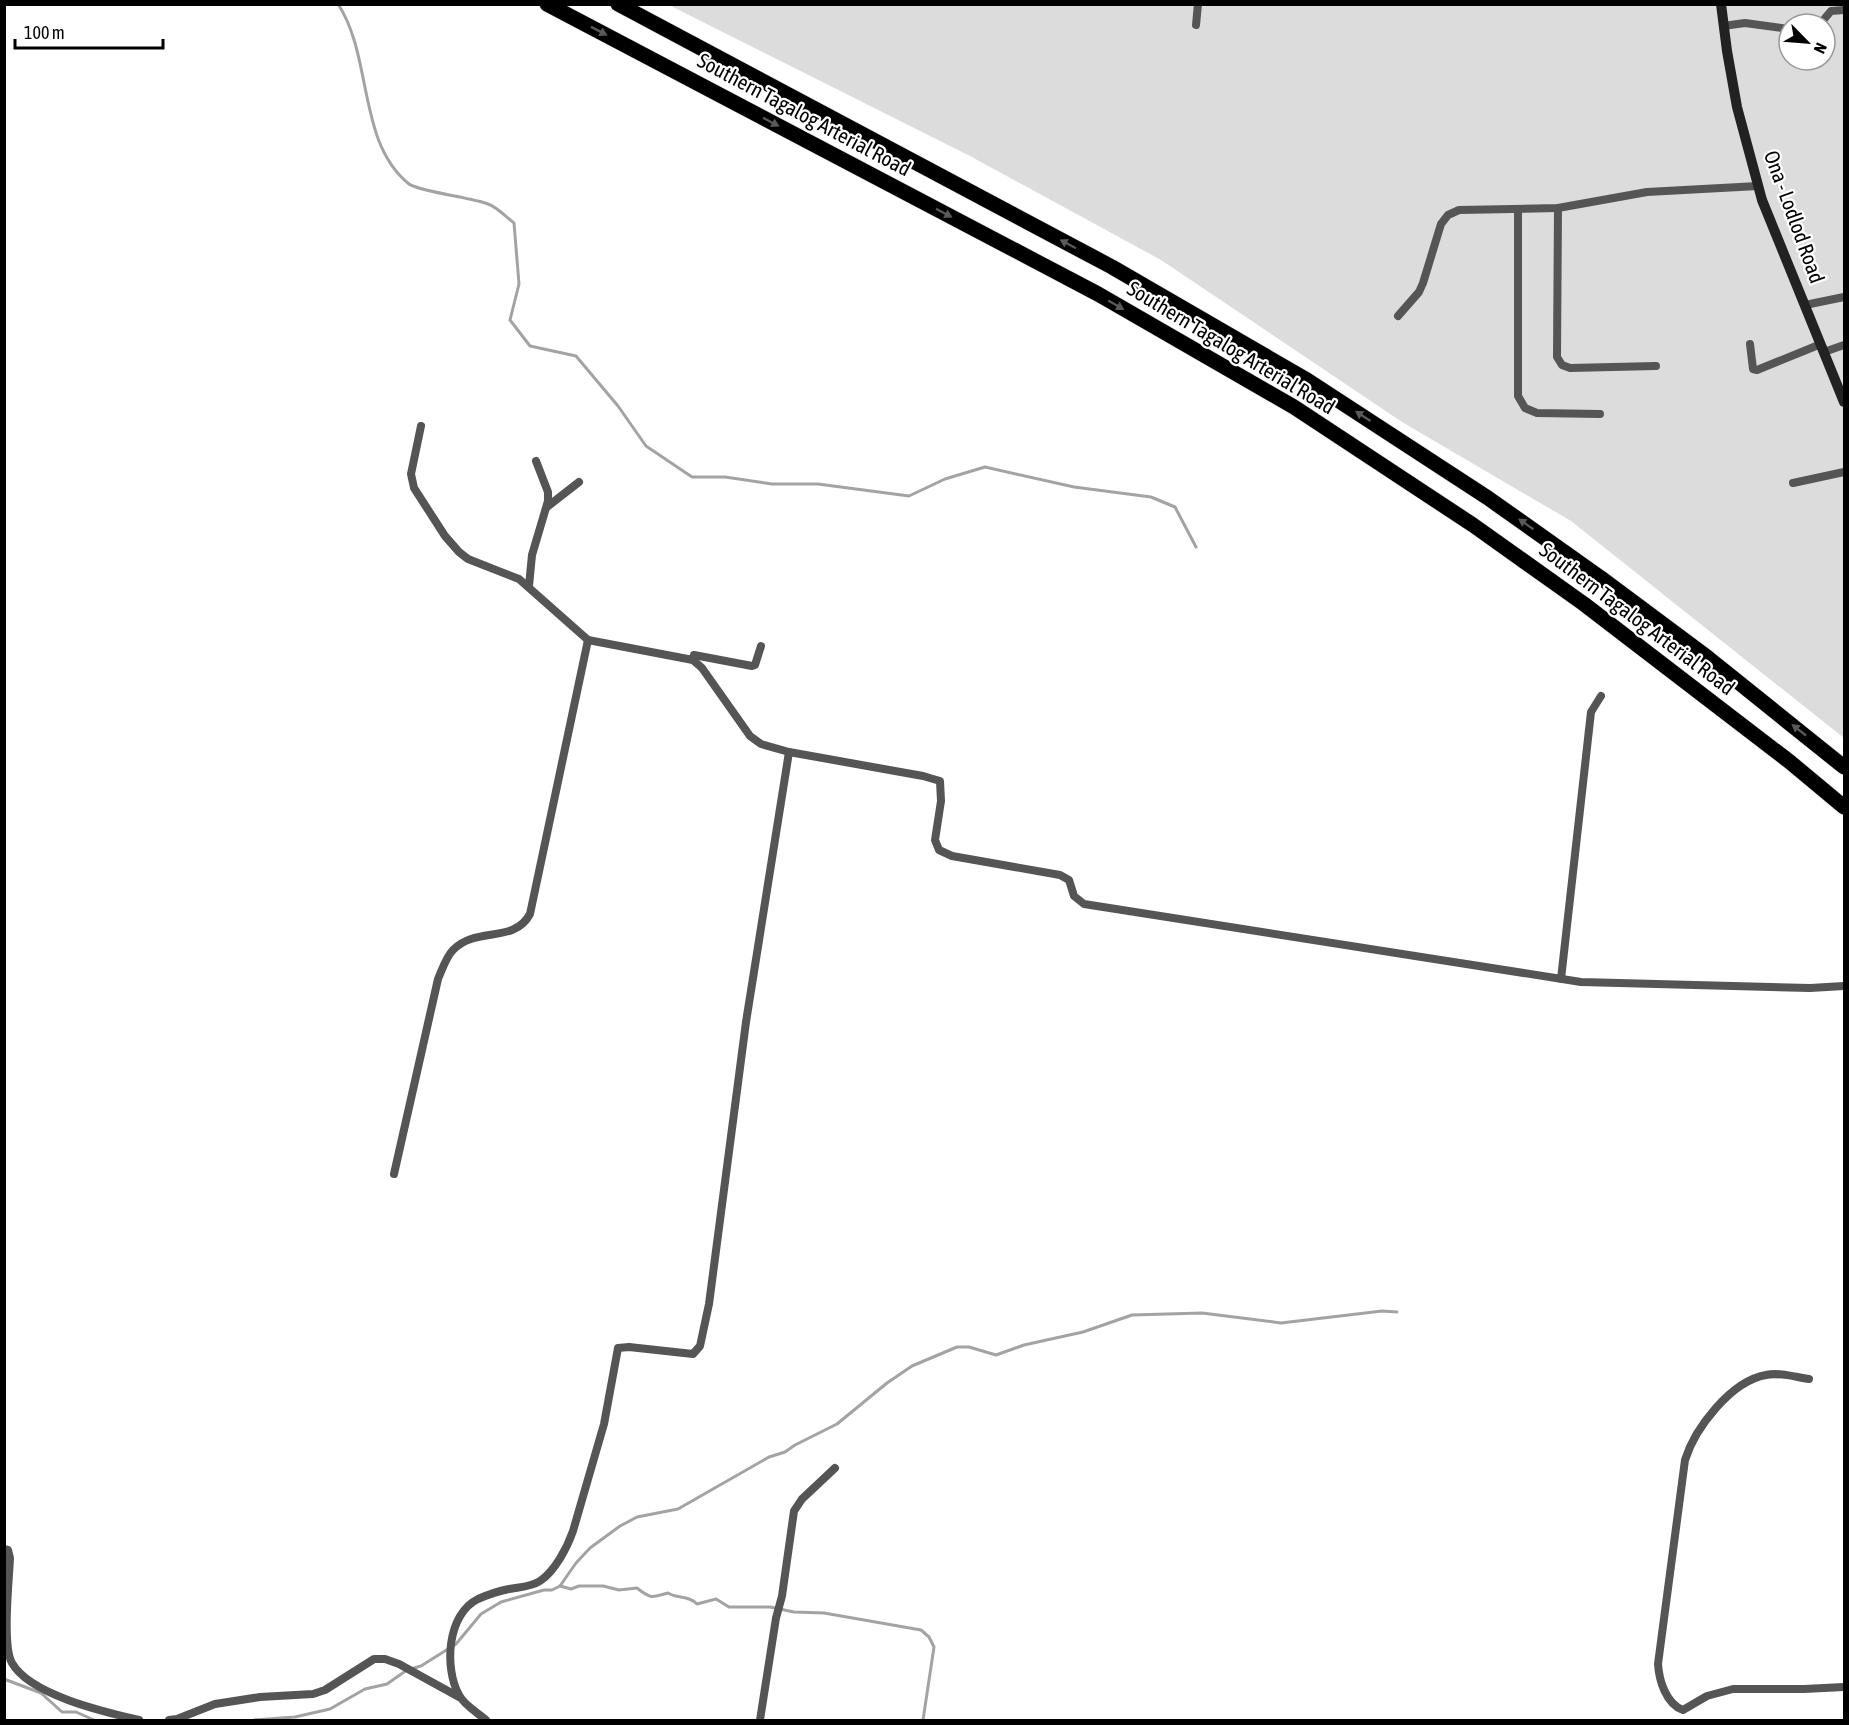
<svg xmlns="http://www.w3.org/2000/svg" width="1849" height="1725" font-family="'Asap Condensed',sans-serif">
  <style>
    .green { fill: #dcdcdc; fill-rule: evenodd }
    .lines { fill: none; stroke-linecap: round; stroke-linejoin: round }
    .stream { stroke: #a3a3a3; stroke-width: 3 }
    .highway-casing { stroke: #dbdbdb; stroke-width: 16 }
    .street { stroke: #555; stroke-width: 8 }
    .secondary { stroke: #222; stroke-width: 10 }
    .highway { stroke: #000; stroke-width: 15 }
    .oneway { fill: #595959 }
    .labels { text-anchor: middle; stroke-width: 4.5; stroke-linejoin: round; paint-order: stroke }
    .street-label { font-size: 21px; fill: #000; stroke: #fff }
  </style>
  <rect width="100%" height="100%" fill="#fff"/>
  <!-- green -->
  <path class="green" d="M669 5H1844V738L1571 521 1402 422 1161 260 970 156ZM1789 24H1825V60H1789Z"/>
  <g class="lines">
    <!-- stream -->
    <g class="stream">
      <path d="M338 4C373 57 357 142 409 184 417 191 473 198 488 204 497 207 506 217 514 223L519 284 510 320 530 346 576 356 618 406 646 446 692 477H725L772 484H818L909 496 945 479 985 467 1074 487 1151 497 1175 507 1196 547"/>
      <path d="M560 1586 571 1589 579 1586H603L619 1590 637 1588C652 1600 652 1597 668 1593 678 1599 688 1595 697 1604L716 1599 729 1607H770L794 1612 824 1613 921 1630 929 1637 934 1647 923 1720"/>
      <polyline points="4,1679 41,1693 62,1712 76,1712 94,1720"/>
      <polyline points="254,1720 295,1717 330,1709 365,1689 387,1684 407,1670 421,1666 456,1644 481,1614 501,1602 544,1590 552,1590 560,1586 576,1563 590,1548 620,1526 637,1517 678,1509 769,1457 785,1452 795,1445 837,1424 887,1383 912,1366 957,1347 969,1347 996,1355 1024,1345 1083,1332 1132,1315 1202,1313 1281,1323 1382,1311 1397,1312"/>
    </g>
    <defs>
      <g id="highway">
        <polyline points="547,4 1098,294 1294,407 1473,525 1584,604 1790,762 1844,807"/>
        <polyline points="618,4 1112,267 1307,380 1488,498 1601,578 1707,657 1844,767"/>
      </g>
    </defs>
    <!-- highway casing -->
    <use href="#highway" class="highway-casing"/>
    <!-- street -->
    <g class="street">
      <polyline points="1820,24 1831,11 1844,10"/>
      <polyline points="1196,25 1198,4"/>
      <polyline points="1723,26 1745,23 1789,29"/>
      <polyline points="1558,208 1557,357 1562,365 1570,368 1656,366"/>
      <polyline points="1518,209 1518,396 1525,408 1537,413 1600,414"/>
      <polyline points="1805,305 1844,297"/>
      <polyline points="1398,316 1419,292 1423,283 1441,224 1448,215 1459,210 1558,208 1647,192 1758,186"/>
      <polyline points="1750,344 1753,369 1757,370 1821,344"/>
      <polyline points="1824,352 1844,345"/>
      <polyline points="421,426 411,474 414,488 445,536 459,552 468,559 519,579 588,640 693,660 702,668 750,736 761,744 789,752 923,776 940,781 941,801 935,840 939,850 952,856 1060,875 1069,880 1074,896 1084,904 1581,982 1810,988 1844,986"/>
      <polyline points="1793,483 1844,472"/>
      <polyline points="547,507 579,482"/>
      <polyline points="529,586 532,555 548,501 548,492 536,461"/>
      <polyline points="693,660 694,655 752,666 755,665 761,646"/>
      <polyline points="1561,979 1591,712 1601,696"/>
      <path d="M394 1174 438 979C442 970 446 957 453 950 476 926 514 944 530 914L588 640"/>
      <path d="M1809 1379C1795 1377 1780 1372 1766 1375 1731 1381 1695 1428 1685 1460L1658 1664C1659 1680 1666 1704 1683 1710L1707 1696 1733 1689H1804L1844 1687"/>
      <path d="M4 1549 8 1550 10 1558C9 1581 2 1646 12 1663 30 1695 105 1712 139 1720"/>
      <polyline points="169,1720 177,1719 215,1704 260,1697 313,1694 325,1690 374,1659 385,1659 399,1664 459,1697"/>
      <path d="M486 1720C478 1713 464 1705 459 1695 444 1668 447 1614 478 1599 487 1595 499 1591 509 1589 519 1587 531 1587 540 1581 555 1571 567 1548 573 1531L604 1424 618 1348 629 1347 693 1354 700 1346 709 1304 746 1022 789 752"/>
      <polyline points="760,1720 776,1618 782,1596 794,1511 802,1499 835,1468"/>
    </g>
    <!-- secondary -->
    <polyline class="secondary" points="1721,4 1727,51 1737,107 1762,200 1844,402"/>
    <!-- highway -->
    <use href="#highway" class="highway"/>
  </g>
  <!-- one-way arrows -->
  <defs><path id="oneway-solid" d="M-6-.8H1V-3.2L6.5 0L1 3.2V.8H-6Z" transform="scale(1.5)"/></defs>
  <g class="oneway">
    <use href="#oneway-solid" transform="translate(599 31) rotate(27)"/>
    <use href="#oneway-solid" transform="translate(771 122) rotate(28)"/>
    <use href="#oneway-solid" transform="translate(944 213) rotate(28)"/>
    <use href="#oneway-solid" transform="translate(1068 244) rotate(-152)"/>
    <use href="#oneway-solid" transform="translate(1116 305) rotate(30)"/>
    <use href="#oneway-solid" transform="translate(1363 416) rotate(-147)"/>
    <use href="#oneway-solid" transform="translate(1526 524) rotate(-145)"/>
    <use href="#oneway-solid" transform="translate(1799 730) rotate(-142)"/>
  </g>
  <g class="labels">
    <!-- street labels -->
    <g class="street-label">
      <text transform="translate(804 115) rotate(28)" y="7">Southern Tagalog Arterial Road</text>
      <text transform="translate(1794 217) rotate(70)" y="7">Ona - Lodlod Road</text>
      <text transform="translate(1231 348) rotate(31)" y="7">Southern Tagalog Arterial Road</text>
      <text transform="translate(1637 619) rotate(37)" y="7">Southern Tagalog Arterial Road</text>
    </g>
  </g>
  <!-- border -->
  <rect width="1849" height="1725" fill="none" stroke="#000000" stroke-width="12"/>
  <!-- north arrow -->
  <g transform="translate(1807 42) rotate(115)"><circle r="28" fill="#ffffff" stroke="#999999" stroke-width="1.5"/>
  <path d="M0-4.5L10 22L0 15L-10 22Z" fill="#000000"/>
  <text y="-9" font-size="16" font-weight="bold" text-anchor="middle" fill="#000000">N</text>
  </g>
  <!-- scale -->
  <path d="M15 39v9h148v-9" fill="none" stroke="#000000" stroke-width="3"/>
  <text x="24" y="39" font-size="18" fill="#000000" stroke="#ffffff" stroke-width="4.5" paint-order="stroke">100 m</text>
</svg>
